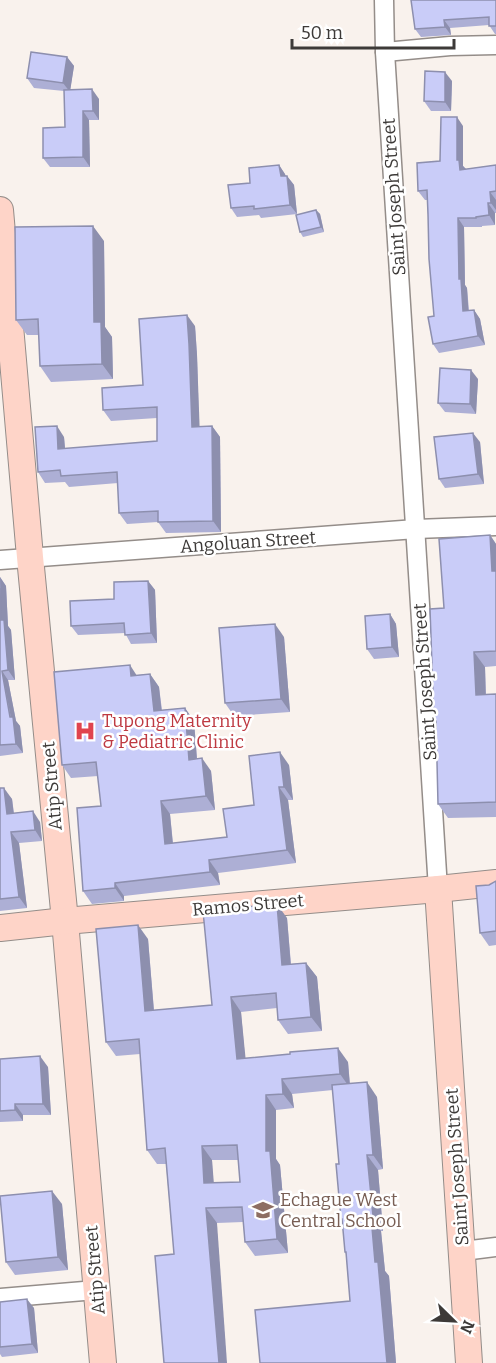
<svg xmlns="http://www.w3.org/2000/svg" width="496" height="1363" font-family="Bitter,serif">
  <style>
    .lines { fill: none; stroke-linecap: round; stroke-linejoin: round }
    .street-casing { stroke: #948d89; stroke-width: 21 }
    .secondary-casing { stroke: #948d89; stroke-width: 28 }
    .street { stroke: #fff; stroke-width: 18 }
    .secondary { stroke: #fed4c8; stroke-width: 26 }
    .wall { fill: #adafd5; fill-rule: evenodd }
    .shaded-wall { fill: #8d8fae }
    .building { fill: #c9ccf8; stroke: #8d8fae; stroke-width: 1.5; fill-rule: evenodd }
    .labels { text-anchor: middle; stroke-width: 5; stroke-linejoin: round; paint-order: stroke }
    .street-label { font-size: 18px; fill: #3d3a38; stroke: #fff }
    .health-label { font-size: 18px; fill: #be3a42; stroke: #fff; text-anchor: start }
    .education-label { font-size: 18px; fill: #785e54; stroke: #fff; text-anchor: start }
  </style>
  <rect width="100%" height="100%" fill="#f9f2ed"/>
  <g class="lines">
    <defs>
      <g id="street">
        <polyline points="384,0 385,52 438,889"/>
        <polyline points="385,52 450,46 496,45"/>
        <polyline points="0,560 416,529 496,526"/>
        <polyline points="463,1251 496,1247"/>
        <polyline points="0,1298 96,1290"/>
      </g>
      <g id="secondary">
        <polyline points="0,210 30,557 65,921 103,1363"/>
        <polyline points="438,889 469,1363"/>
        <polyline points="0,928 65,921 438,889 496,883"/>
      </g>
    </defs>
    <!-- street casing -->
    <use href="#street" class="street-casing"/>
    <!-- secondary casing -->
    <use href="#secondary" class="secondary-casing"/>
    <!-- street -->
    <use href="#street" class="street"/>
    <!-- secondary -->
    <use href="#secondary" class="secondary"/>
  </g>
  <!-- wall -->
  <g class="wall">
    <polygon points="496,0 496,34 495,34 489,25 450,28 451,35 421,37 415,29"/>
    <polygon points="67,57 74,66 70,90 99,99 99,120 89,120 90,167 50,167 43,158 65,127 64,91 34,88 27,78"/>
    <polygon points="452,81 451,111 431,111 424,101"/>
    <polygon points="463,126 463,166 466,169 496,165 496,213 495,213 495,225 482,226 482,227 464,227 465,285 467,288 469,310 474,310 480,319 485,345 439,353 433,344 434,316 427,200 425,200 418,191"/>
    <polygon points="279,165 286,176 287,176 294,185 297,214 261,218 259,215 237,217 231,208 250,183"/>
    <polygon points="316,210 320,214 324,232 303,237 300,232"/>
    <polygon points="104,241 105,327 112,337 113,379 51,382 40,366 39,335 27,335 16,320"/>
    <polygon points="195,326 197,355 199,427 212,426 220,437 221,532 166,533 158,522 127,524 119,513 118,483 69,487 65,482 45,483 38,472 64,437 65,449 157,441 157,418 111,421 103,410 143,385"/>
    <polygon points="478,379 476,414 445,412 438,403"/>
    <polygon points="480,442 484,484 445,488 439,479"/>
    <polygon points="490,535 496,544 496,666 485,667 486,694 496,694 496,817 448,818 438,804 436,723 434,721 444,608"/>
    <polygon points="0,577 6,586 8,626 11,630 15,680 8,680 16,721 20,726 23,753 0,756"/>
    <polygon points="148,581 155,590 157,643 131,644 125,633 78,635 71,626 114,599"/>
    <polygon points="390,614 396,624 399,657 374,659 367,649"/>
    <polygon points="284,637 290,712 234,716 225,703"/>
    <polygon points="150,674 159,687 162,710 185,708 194,721 197,759 211,771 215,810 170,814 173,843 227,837 289,765 293,800 288,800 296,863 218,873 220,885 124,896 124,901 92,904 83,891 101,806 98,776 71,778 62,765 137,675"/>
    <polygon points="0,788 12,799 14,813 40,822 42,841 19,843 27,908 0,911"/>
    <polygon points="496,881 496,945 489,946 480,933 489,885"/>
    <path d="M287 918 291 964 306 963 317 977 322 1031 288 1034 278 1020 277 1008 241 1012 245 1058 348 1062 350 1084 377 1097 383 1169 378 1170 383 1231H381L385 1271 389 1276 396 1363H260L350 1301 346 1254 345 1252 342 1221 341 1219 339 1164 333 1090 292 1094 294 1108 276 1110V1159L280 1165 288 1253 255 1256 245 1242 243 1222 217 1223 174 1254 166 1164H157L147 1150 140 1054 116 1056 106 1042 148 939 154 1010 212 1005ZM212 1160H238L240 1182 213 1183Z"/>
    <polygon points="0,1059 48,1067 51,1115 23,1115 23,1121 0,1122"/>
    <polygon points="62,1204 68,1270 15,1275 6,1262"/>
    <polygon points="0,1302 34,1308 38,1353 2,1357 0,1354"/>
  </g>
  <!-- shaded-wall -->
  <g class="shaded-wall">
    <polygon points="444,20 450,28 451,35 445,27"/>
    <polygon points="67,57 74,66 70,92 63,83"/>
    <polygon points="445,72 452,81 451,111 445,102"/>
    <polygon points="92,89 99,99 99,120 93,111"/>
    <polygon points="83,111 89,120 90,167 83,157"/>
    <polygon points="457,117 463,126 463,166 466,169 460,170 457,160"/>
    <polygon points="279,165 285,174 288,186 281,176"/>
    <polygon points="287,176 294,185 297,214 290,205"/>
    <polygon points="490,192 496,200 496,210 491,203"/>
    <polygon points="488,203 495,213 495,225 489,215"/>
    <polygon points="316,210 320,214 324,232 321,227"/>
    <polygon points="458,218 464,227 465,285 467,288 469,321 463,311 459,279"/>
    <polygon points="93,226 104,241 105,327 112,337 113,379 102,364 94,322"/>
    <polygon points="474,310 480,319 485,345 478,336"/>
    <polygon points="187,315 195,326 197,355 200,438 192,427"/>
    <polygon points="471,370 478,379 476,414 470,404"/>
    <polygon points="57,426 64,437 66,460 58,449"/>
    <polygon points="212,426 220,437 221,532 213,521"/>
    <polygon points="473,433 480,442 484,484 478,474"/>
    <polygon points="490,535 496,544 496,577 492,571"/>
    <polygon points="0,577 6,586 8,626 11,630 15,680 8,670 1,620"/>
    <polygon points="148,581 155,590 157,643 151,633"/>
    <polygon points="390,614 396,624 399,657 392,647"/>
    <polygon points="275,624 284,637 290,712 281,699"/>
    <polygon points="474,652 485,667 486,709 476,695"/>
    <polygon points="130,665 139,679 131,676"/>
    <polygon points="2,671 8,680 16,721 20,726 23,753 16,744"/>
    <polygon points="150,674 159,687 163,724 154,711"/>
    <polygon points="185,708 194,721 198,773 189,760"/>
    <polygon points="280,752 289,765 293,800 284,787"/>
    <polygon points="202,758 211,771 215,810 206,796"/>
    <polygon points="279,787 288,800 296,863 287,850"/>
    <polygon points="4,788 12,799 15,825 7,814"/>
    <polygon points="161,801 170,814 174,857 165,844"/>
    <polygon points="33,811 40,822 42,841 35,830"/>
    <polygon points="11,832 19,843 27,908 19,897"/>
    <polygon points="209,860 218,873 220,885 210,872"/>
    <polygon points="115,883 124,896 124,901 115,888"/>
    <polygon points="277,904 287,918 292,980 282,965"/>
    <polygon points="138,925 148,939 155,1025 145,1011"/>
    <polygon points="306,963 317,977 322,1031 311,1017"/>
    <polygon points="231,997 241,1012 247,1073 237,1059"/>
    <polygon points="338,1048 348,1062 350,1088 340,1074"/>
    <polygon points="40,1056 48,1067 51,1115 43,1104"/>
    <polygon points="282,1079 292,1094 294,1108 283,1094"/>
    <polygon points="367,1082 377,1097 383,1169 373,1155"/>
    <polygon points="266,1095 276,1110 276,1159 280,1165 288,1253 277,1239 266,1151"/>
    <polygon points="15,1104 23,1115 23,1121 15,1110"/>
    <polygon points="202,1146 212,1160 215,1197 204,1183"/>
    <polygon points="367,1155 378,1170 383,1231 373,1216"/>
    <polygon points="52,1191 62,1204 68,1270 58,1257"/>
    <polygon points="206,1208 217,1223 227,1363 219,1363"/>
    <polygon points="371,1216 381,1231 385,1271 389,1276 396,1363 387,1363 375,1262"/>
    <polygon points="27,1299 34,1308 38,1353 32,1344"/>
  </g>
  <!-- building -->
  <g class="building">
    <polygon points="411,0 496,0 496,26 489,26 489,17 444,20 445,27 415,29"/>
    <polygon points="31,52 67,57 63,83 27,78"/>
    <polygon points="425,71 445,72 445,102 424,101"/>
    <polygon points="92,89 93,111 83,111 83,157 43,158 43,128 65,127 64,90"/>
    <polygon points="441,117 457,117 457,160 459,160 460,170 496,165 496,191 490,192 491,203 488,203 489,215 476,217 476,218 458,218 459,279 461,279 463,311 474,310 478,336 433,344 428,317 434,316 429,259 428,214 427,190 418,191 417,163 440,161"/>
    <polygon points="279,165 281,176 287,176 290,205 254,209 254,206 231,208 228,185 250,183 249,168"/>
    <polygon points="316,210 321,227 300,232 296,215"/>
    <polygon points="93,226 94,322 101,322 102,364 40,366 38,319 16,320 15,227"/>
    <polygon points="187,315 189,344 192,427 212,426 213,521 158,522 158,511 119,513 117,472 61,476 60,470 38,472 35,427 57,426 58,449 157,441 157,407 103,410 102,388 143,385 139,319"/>
    <polygon points="440,368 471,370 470,404 438,403"/>
    <polygon points="473,433 478,474 439,479 434,437"/>
    <polygon points="490,535 492,571 496,571 496,651 474,652 476,695 496,694 496,802 438,804 436,721 434,721 430,609 444,608 439,539"/>
    <polygon points="148,581 151,633 125,635 124,623 71,626 70,601 114,599 114,582"/>
    <polygon points="0,588 1,620 4,620 8,670 2,671 10,717 13,717 16,744 0,745"/>
    <polygon points="390,614 392,647 367,649 365,616"/>
    <polygon points="275,624 281,699 225,703 219,628"/>
    <polygon points="130,665 131,676 150,674 154,711 185,708 189,760 202,758 206,796 161,801 165,844 227,837 223,809 254,805 249,756 280,752 284,787 279,787 287,850 209,860 210,872 115,883 115,888 83,891 77,808 101,806 96,762 62,765 54,672"/>
    <polygon points="0,788 4,788 7,814 33,811 35,830 11,832 19,897 0,899"/>
    <polygon points="496,881 496,931 480,933 476,886 489,885"/>
    <path d="M277 904 282 965 306 963 311 1017 278 1020 276 993 231 997 237 1059 290 1054V1052L338 1048 340 1074 282 1079 283 1094 266 1095V1151H270L277 1239 245 1242 242 1207 206 1208 219 1363H164L155 1256 174 1254 165 1148 147 1150 139 1039 106 1042 96 929 138 925 145 1011 212 1005 203 911ZM237 1145 240 1182 204 1183 202 1146Z"/>
    <polygon points="40,1056 43,1104 15,1104 15,1110 0,1111 0,1059"/>
    <polygon points="367,1082 373,1155 367,1155 373,1216 371,1216 375,1262 378,1262 387,1363 260,1363 255,1310 350,1301 346,1252 345,1252 342,1219 341,1219 336,1164 339,1164 332,1085"/>
    <polygon points="52,1191 58,1257 6,1262 0,1196"/>
    <polygon points="27,1299 32,1344 0,1347 0,1302"/>
  </g>
  <!-- icons -->
  <defs>
    <symbol id="hospital-bare" viewBox="-9 -9 18 18"><path d="M-5-5h3v3.5h4V-5h3V5h-3V1.5h-4V5h-3Z" fill="#e0444e" stroke="#fff" stroke-width="2.5" paint-order="stroke"/></symbol>
    <symbol id="school-bare" viewBox="-9 -9 18 18"><path d="M0-5L7-2L0 1L-7-2ZM-4 1L0 2.5L4 1V4Q0 6-4 4Z" fill="#8d6e63" stroke="#fff" stroke-width="2.5" paint-order="stroke"/></symbol>
  </defs>
  <g fill-rule="evenodd">
    <use href="#hospital-bare" x="70" y="716" width="30" height="30"/>
    <use href="#school-bare" x="248" y="1195" width="30" height="30"/>
  </g>
  <g class="labels">
    <!-- street labels -->
    <g class="street-label">
      <text transform="translate(394 197) rotate(-94)" y="6">Saint Joseph Street</text>
      <text transform="translate(248 542) rotate(-4)" y="6">Angoluan Street</text>
      <text transform="translate(425 682) rotate(-94)" y="6">Saint Joseph Street</text>
      <text transform="translate(52 786) rotate(-95)" y="6">Atip Street</text>
      <text transform="translate(248 905) rotate(-5)" y="6">Ramos Street</text>
      <text transform="translate(457 1167) rotate(-94)" y="6">Saint Joseph Street</text>
      <text transform="translate(95 1270) rotate(-95)" y="6">Atip Street</text>
    </g>
    <!-- health labels -->
    <g class="health-label">
      <text x="102" y="727">Tupong Maternity<tspan x="102" dy="21">&amp; Pediatric Clinic</tspan></text>
    </g>
    <!-- education labels -->
    <g class="education-label">
      <text x="280" y="1206">Echague West<tspan x="280" dy="21">Central School</tspan></text>
    </g>
  </g>
  <!-- north arrow -->
  <g transform="translate(454 1321) rotate(114)" stroke="#ffffff" stroke-width="4.5" paint-order="stroke">
  <path d="M0-4.5L10 22L0 15L-10 22Z" fill="#3d3a38"/>
  <text y="-9" font-size="16" font-weight="bold" text-anchor="middle" fill="#3d3a38">N</text>
  </g>
  <!-- scale -->
  <path d="M292 39v9h162v-9" fill="none" stroke="#3d3a38" stroke-width="3"/>
  <text x="301" y="39" font-size="18" fill="#3d3a38" stroke="#ffffff" stroke-width="4.5" paint-order="stroke">50 m</text>
</svg>
